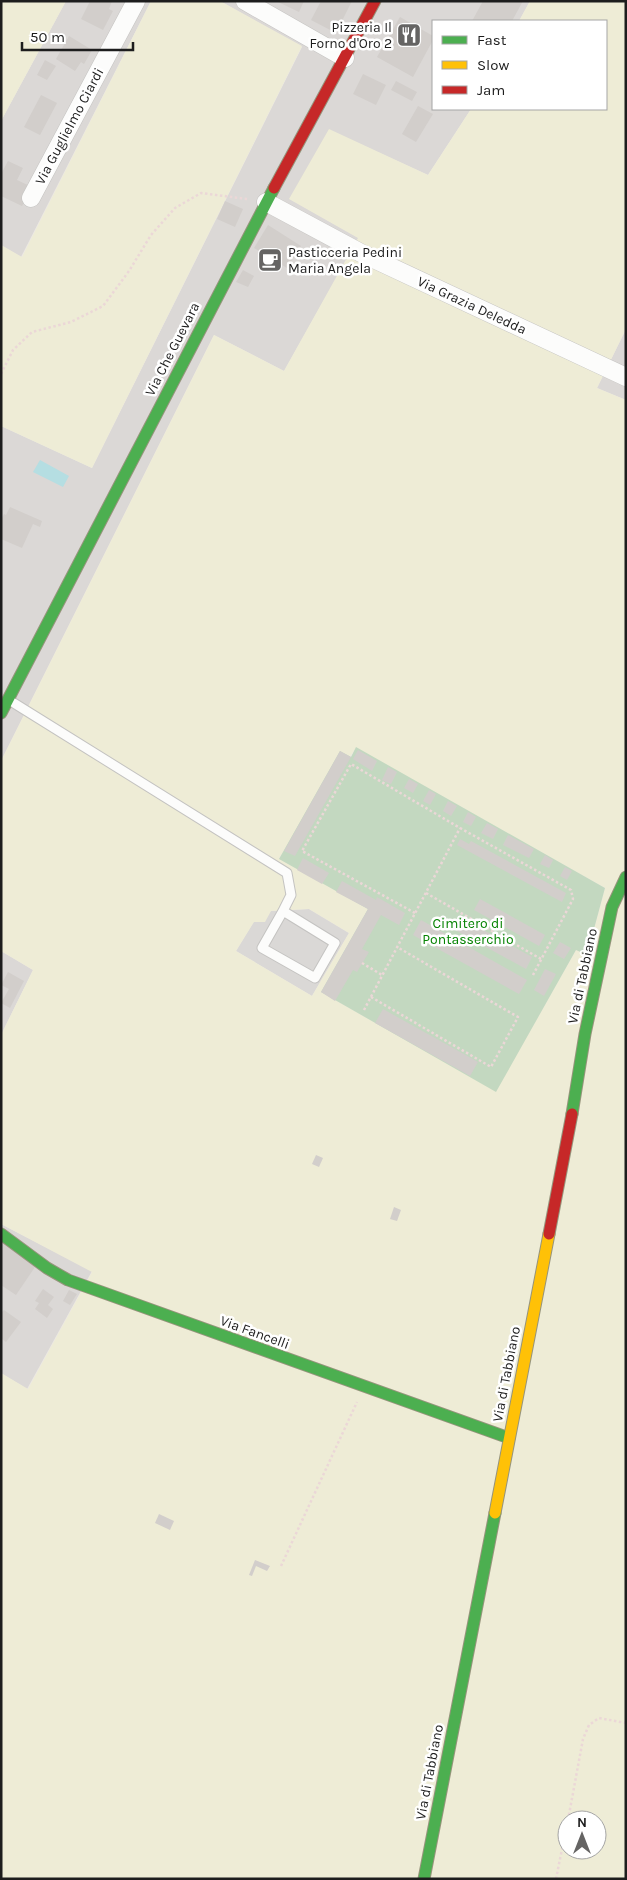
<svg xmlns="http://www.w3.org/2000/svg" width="627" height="1880" font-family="Karla,sans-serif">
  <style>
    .residential { fill: #dbd8d6 }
    .religious { fill: #dad8d6 }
    .farmland { fill: #eeecd6; fill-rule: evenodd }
    .cemetery { fill: #c3d8c0 }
    .water { fill: #b5dee2 }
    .building { fill: #d2cecb }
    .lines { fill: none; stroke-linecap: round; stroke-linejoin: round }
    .lane-casing { stroke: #c4c3c1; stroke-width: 11 }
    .street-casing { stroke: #c4c3c1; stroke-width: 19 }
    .fast-casing { stroke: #96947c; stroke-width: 13 }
    .slow-casing { stroke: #96947c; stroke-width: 13 }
    .jam-casing { stroke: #96947c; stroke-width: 13 }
    .path { stroke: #ebd7d7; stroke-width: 2.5; stroke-dasharray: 2.5 2.5; stroke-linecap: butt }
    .lane { stroke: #fcfcfb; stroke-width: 9 }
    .street { stroke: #fcfcfb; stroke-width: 18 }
    .fast { stroke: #4caf50; stroke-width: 11 }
    .slow { stroke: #ffc107; stroke-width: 11 }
    .jam { stroke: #c62828; stroke-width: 11 }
    .labels { text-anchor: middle; stroke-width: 5; stroke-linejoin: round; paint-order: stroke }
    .poi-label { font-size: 14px; fill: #1d1d1d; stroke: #fff; text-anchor: end }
    .street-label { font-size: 14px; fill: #1d1d1d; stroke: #fff }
    .park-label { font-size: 14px; fill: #058302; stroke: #fff }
  </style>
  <rect width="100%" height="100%" fill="#ece8e4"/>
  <!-- residential -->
  <g class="residential">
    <polygon points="66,1 151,1 21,257 1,245 1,121"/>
    <polygon points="220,1 530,1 519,21 433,21 433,109 471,109 428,175 329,130 290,199 359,238 284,371 214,335 1,761 1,426 92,468 302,47"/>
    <polygon points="626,329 626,400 597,388"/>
    <polygon points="1,951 33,970 1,1035"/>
    <polygon points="1,1224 92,1271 27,1389 1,1373"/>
  </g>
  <!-- religious -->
  <polygon class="religious" points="309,909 349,933 312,996 236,951 254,921 271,911"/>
  <!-- farmland -->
  <g class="farmland">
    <polygon points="1,1 66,1 1,121"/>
    <polygon points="151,1 220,1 302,46 92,468 1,426 1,245 22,257"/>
    <path d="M530 1H626V329L597 388 626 400V1879H1V1373L28 1389 92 1272 1 1224V1035L33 970 1 951V761L214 335 284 371 358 238 289 199 329 129 428 175 471 109H606V21H519ZM356 748 605 888 587 955 576 950 496 1091 321 992 368 909 279 858ZM309 909 349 933 312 996 236 951 254 922H265L271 911ZM567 1820H597V1850H567Z"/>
  </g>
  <!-- cemetery -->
  <polygon class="cemetery" points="356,747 605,888 587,955 576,950 496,1092 321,992 368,909 279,859 340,751 351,757"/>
  <!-- water -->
  <polygon class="water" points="40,460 69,476 63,487 33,472"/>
  <!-- building -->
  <g class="building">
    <polygon points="90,1 112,1 109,9 113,11 103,30 81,19"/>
    <polygon points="276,1 304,1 299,12"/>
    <polygon points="321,1 352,1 336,33 311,20"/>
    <polygon points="483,1 523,1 512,21 472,21"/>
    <polygon points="400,17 433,36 433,40 413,77 377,57"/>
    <polygon points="69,36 92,50 84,64 81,62 75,71 56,59"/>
    <polygon points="45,60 56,66 47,80 37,75"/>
    <polygon points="363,74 386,85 376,105 353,94"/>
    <polygon points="396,81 417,92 412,101 391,90"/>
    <polygon points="41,95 57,103 40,135 24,127"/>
    <polygon points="418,106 433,114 416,142 402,134"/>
    <polygon points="8,161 23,168 17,180 32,187 22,206 1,196 1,174"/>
    <polygon points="225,201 243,209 235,227 217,219"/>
    <polygon points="268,225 301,246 287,268 254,248"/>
    <polygon points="243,270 254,276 248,287 236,282"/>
    <polygon points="10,507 42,521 40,527 33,524 22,548 1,539 1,520 4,514 6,515"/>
    <polygon points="358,750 377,761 372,771 353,759"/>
    <polygon points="340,751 351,757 295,856 284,851"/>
    <polygon points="388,767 397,772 391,784 382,780"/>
    <polygon points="409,779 418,784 413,793 404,788"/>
    <polygon points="429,790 436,794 430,805 423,801"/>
    <polygon points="448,801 457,806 451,816 443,811"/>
    <polygon points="468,812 476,817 471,826 463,822"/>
    <polygon points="487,823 498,829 493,839 481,833"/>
    <polygon points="508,835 534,849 529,858 503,845"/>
    <polygon points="460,839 469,844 471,841 566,893 562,902 457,845"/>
    <polygon points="545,855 553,860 549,868 540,864"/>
    <polygon points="303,858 329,873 322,884 297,870"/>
    <polygon points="565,867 572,871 567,880 560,876"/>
    <polygon points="342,881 376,900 377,897 405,913 399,925 381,915 362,949 369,952 357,972 353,970 335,1001 321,992 368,909 336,892"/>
    <polygon points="480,899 545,935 539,946 474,910"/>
    <polygon points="462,918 532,957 526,969 455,930"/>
    <polygon points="421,920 527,980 519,994 413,935"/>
    <polygon points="560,942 571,948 564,959 553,953"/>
    <polygon points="545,969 556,974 544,996 534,990"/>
    <polygon points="8,972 24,981 10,1008 1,1003 9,989 1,985"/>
    <polygon points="383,1009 478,1062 470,1076 375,1023"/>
    <polygon points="316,1155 323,1158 319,1167 312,1164"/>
    <polygon points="394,1207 401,1210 397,1221 390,1219"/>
    <polygon points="1,1241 35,1267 16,1295 1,1285"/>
    <polygon points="43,1289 54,1297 48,1305 53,1309 47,1318 35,1309 39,1303 35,1301"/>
    <polygon points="69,1290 77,1294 70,1305 63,1301"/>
    <polygon points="4,1310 21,1322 6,1342 1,1338 1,1313"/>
    <polygon points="159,1514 174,1521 170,1530 155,1523"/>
    <polygon points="255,1560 270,1566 267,1571 256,1566 252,1576 249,1575"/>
  </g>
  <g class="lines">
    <defs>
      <polyline id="lane" points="9,700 287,873 291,895 283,911 335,943 315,978 262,948 283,911"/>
      <g id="street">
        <polyline points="245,1 345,58"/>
        <polyline points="31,198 136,1"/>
        <polyline points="266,202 361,253 626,377"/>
      </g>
      <g id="fast">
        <polyline points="1,713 274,188"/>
        <polyline points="572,1114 585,1034 612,907 626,877"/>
        <polyline points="1,1234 47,1268 68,1280 509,1438"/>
        <polyline points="424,1879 495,1513"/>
      </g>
      <polyline id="slow" points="495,1513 549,1234"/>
      <g id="jam">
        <polyline points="274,188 375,1"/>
        <polyline points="549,1234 572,1114"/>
      </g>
    </defs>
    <!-- lane casing -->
    <use href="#lane" class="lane-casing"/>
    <!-- street casing -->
    <use href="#street" class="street-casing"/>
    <!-- fast casing -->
    <use href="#fast" class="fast-casing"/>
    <!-- slow casing -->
    <use href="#slow" class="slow-casing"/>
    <!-- jam casing -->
    <use href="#jam" class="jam-casing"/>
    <!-- path -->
    <g class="path">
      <polyline points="1,374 13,350 32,332 71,322 103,306 129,271 151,235 175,208 201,193 247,199"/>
      <polyline points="426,893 541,959"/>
      <polyline points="415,913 302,851 351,764 460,828 571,890 573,899 533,975"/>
      <polyline points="362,963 382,975"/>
      <polyline points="371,997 491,1067 518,1017 397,947"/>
      <polyline points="364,1010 460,828"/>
      <polyline points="281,1566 357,1402"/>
      <polyline points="568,1820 583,1739 589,1725 599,1718 626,1723"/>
      <polyline points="556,1879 567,1824"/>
    </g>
    <!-- lane -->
    <use href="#lane" class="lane"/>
    <!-- street -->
    <use href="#street" class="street"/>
    <!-- fast -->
    <use href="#fast" class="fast"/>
    <!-- slow -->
    <use href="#slow" class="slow"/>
    <!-- jam -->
    <use href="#jam" class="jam"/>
  </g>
  <!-- icons -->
  <defs>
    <symbol id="restaurant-square" viewBox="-11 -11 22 22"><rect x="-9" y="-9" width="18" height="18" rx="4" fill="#656463" stroke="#fff"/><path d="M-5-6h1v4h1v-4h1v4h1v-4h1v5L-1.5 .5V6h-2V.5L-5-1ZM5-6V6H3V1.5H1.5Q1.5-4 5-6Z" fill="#fff"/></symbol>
    <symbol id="cafe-square" viewBox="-11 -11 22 22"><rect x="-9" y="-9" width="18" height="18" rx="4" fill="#656463" stroke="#fff"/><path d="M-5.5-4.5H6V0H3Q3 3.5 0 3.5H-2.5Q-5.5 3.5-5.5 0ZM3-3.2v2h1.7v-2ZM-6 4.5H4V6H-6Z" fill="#fff"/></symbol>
  </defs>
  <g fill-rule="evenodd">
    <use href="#restaurant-square" x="395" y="21" width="28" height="28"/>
    <use href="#cafe-square" x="256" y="246" width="28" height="28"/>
  </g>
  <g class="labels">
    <!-- poi labels -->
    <g class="poi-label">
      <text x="392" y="32">Pizzeria Il<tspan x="392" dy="16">Forno d'Oro 2</tspan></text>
      <text x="288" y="257" text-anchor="start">Pasticceria Pedini<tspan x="288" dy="16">Maria Angela</tspan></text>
    </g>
    <!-- street labels -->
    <g class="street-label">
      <text transform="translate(69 126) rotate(-62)" y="5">Via Guglielmo Ciardi</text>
      <text transform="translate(472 305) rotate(25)" y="5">Via Grazia Deledda</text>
      <text transform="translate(172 349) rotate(-63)" y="5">Via Che Guevara</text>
      <text transform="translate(582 976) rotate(-78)" y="5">Via di Tabbiano</text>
      <text transform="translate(255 1332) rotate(20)" y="5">Via Fancelli</text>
      <text transform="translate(506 1374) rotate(-79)" y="5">Via di Tabbiano</text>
      <text transform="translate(429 1772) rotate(-79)" y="5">Via di Tabbiano</text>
    </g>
    <!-- park labels -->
    <g class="park-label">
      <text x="468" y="928">Cimitero di<tspan x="468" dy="16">Pontasserchio</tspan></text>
    </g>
  </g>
  <!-- border -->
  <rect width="627" height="1880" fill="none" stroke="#1d1d1d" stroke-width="5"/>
  <!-- legend -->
  <rect x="432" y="20" width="175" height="90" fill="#ffffff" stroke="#a5a5a5"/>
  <rect x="442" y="36" width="25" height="8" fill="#4caf50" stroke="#a5a5a5"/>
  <text x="477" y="45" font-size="15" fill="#1d1d1d">Fast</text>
  <rect x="442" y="61" width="25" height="8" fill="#ffc107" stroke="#a5a5a5"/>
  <text x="477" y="70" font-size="15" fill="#1d1d1d">Slow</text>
  <rect x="442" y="86" width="25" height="8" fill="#c62828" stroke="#a5a5a5"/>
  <text x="477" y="95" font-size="15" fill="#1d1d1d">Jam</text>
  <!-- north arrow -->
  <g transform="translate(582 1835)"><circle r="24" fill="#ffffff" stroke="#a5a5a5"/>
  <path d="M0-4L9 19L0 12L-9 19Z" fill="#656463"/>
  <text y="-8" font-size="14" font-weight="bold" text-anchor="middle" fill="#1d1d1d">N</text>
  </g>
  <!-- scale -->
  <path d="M22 42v8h111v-8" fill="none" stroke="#1d1d1d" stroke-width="2.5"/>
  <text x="30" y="42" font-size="15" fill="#1d1d1d" stroke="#ffffff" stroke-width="4" paint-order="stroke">50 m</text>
</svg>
